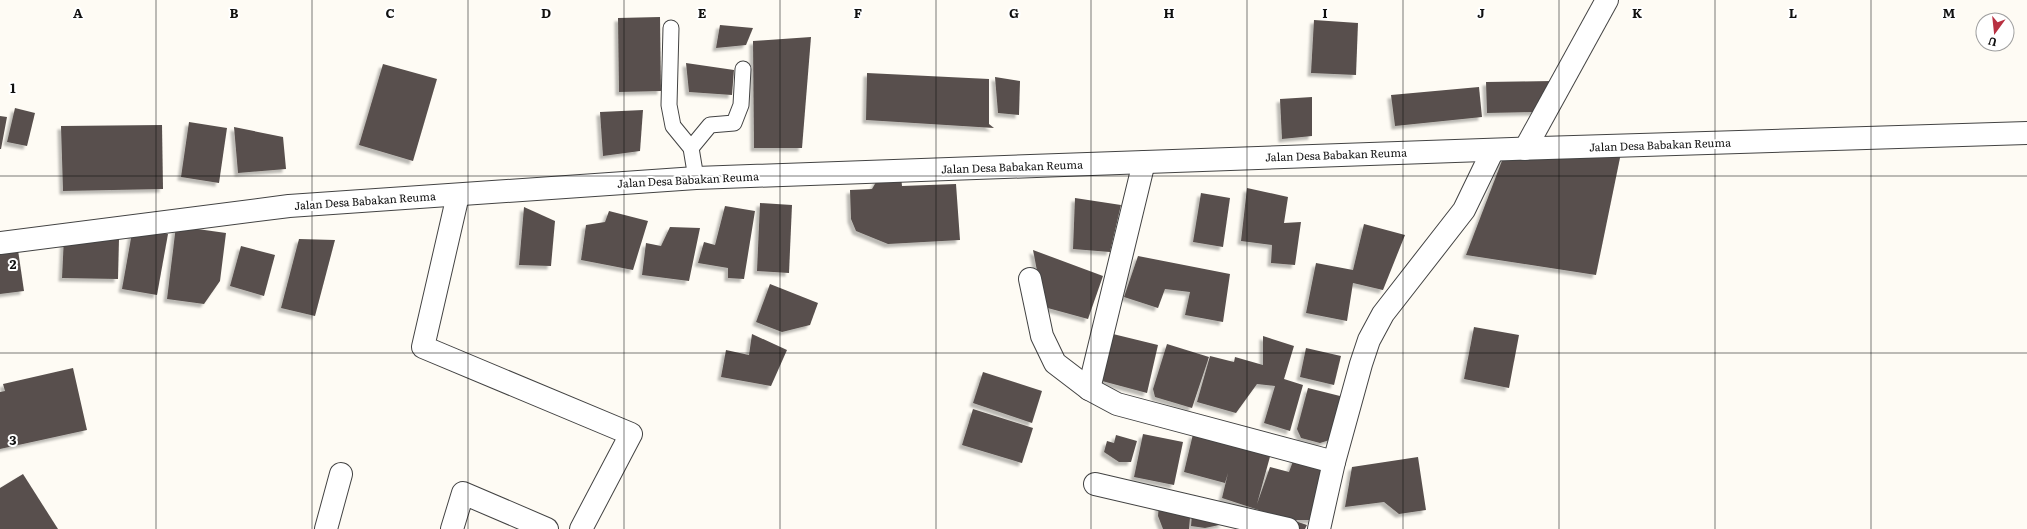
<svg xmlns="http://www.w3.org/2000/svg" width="2027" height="529" font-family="Literata,serif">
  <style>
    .building { fill: #58504d; filter: url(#shadow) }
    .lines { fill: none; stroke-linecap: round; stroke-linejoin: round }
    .lane-casing { stroke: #434343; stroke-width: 17 }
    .street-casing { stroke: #434343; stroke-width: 24 }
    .lane { stroke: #fff; stroke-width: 15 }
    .street { stroke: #fff; stroke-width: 22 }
    .grid { fill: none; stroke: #101010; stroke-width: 1; stroke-opacity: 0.55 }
    .labels { text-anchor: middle; stroke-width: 4; stroke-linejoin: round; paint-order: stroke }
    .street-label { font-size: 11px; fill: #101010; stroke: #fff }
    .grid-label { font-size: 13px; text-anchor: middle; font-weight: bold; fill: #101010; stroke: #fff; stroke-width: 4; stroke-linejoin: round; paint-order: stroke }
  </style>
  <defs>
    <filter id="shadow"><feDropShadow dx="-3.5" dy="3.5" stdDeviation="1" flood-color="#0004"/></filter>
  </defs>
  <rect width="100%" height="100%" fill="#fefbf4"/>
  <!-- building -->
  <g class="building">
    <polygon points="660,17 661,91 619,92 618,18"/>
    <polygon points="1314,20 1358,23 1356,75 1311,73"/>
    <polygon points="720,25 753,28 746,45 716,48"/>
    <polygon points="811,37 802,148 754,148 753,41"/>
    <polygon points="686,63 734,70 732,95 689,92"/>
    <polygon points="383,64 437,79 413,161 359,145"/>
    <polygon points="867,73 989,79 989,124 994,128 866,120"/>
    <polygon points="995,77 1020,81 1019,115 998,113"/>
    <polygon points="1552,81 1540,112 1487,113 1486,82"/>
    <polygon points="1479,87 1482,117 1395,126 1391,95"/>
    <polygon points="1312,97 1312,136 1282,139 1280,99"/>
    <polygon points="15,108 35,113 27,146 7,142"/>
    <polygon points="643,110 640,151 603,156 600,112"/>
    <polygon points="0,116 7,117 1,149 0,149"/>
    <polygon points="189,122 227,128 219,183 181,177"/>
    <polygon points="162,125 163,189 63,191 61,126"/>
    <polygon points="234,127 283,137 286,169 238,173"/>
    <polygon points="1621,153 1596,275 1466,255 1503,158"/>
    <polygon points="901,176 902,186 956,184 960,240 888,244 856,231 851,219 850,190 872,189 879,177"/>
    <polygon points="1247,188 1288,197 1284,223 1301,222 1295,265 1271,263 1272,245 1241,241"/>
    <polygon points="1201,193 1230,198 1223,247 1193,242"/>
    <polygon points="1075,198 1121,205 1110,252 1073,249"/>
    <polygon points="760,203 792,205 789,273 757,271"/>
    <polygon points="725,206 755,211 744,279 728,278 728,268 698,263 704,242 715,245"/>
    <polygon points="524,207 555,221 551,266 519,265"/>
    <polygon points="609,211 648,221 633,270 581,260 586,225 605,222"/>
    <polygon points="1364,224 1405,235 1383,290 1353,283 1347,321 1306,313 1316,263 1353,270"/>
    <polygon points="176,226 226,233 220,281 204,304 167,299"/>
    <polygon points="133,227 168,234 157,295 122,289"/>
    <polygon points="670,227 700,228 689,281 642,275 646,243 661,246"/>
    <polygon points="64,237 119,239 118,279 62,278"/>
    <polygon points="299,239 335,240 315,316 281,308"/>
    <polygon points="241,246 275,255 264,296 230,286"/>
    <polygon points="18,250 24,291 0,294 0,253"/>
    <polygon points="1033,250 1103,276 1088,319 1044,307"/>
    <polygon points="1138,256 1230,274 1223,322 1185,315 1190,292 1165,289 1158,308 1124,297"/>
    <polygon points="770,284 818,303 810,325 782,332 756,322"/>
    <polygon points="1474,327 1519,335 1509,388 1464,379"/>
    <polygon points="752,334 787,350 771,386 721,377 726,350 749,355"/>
    <polygon points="1113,334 1158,345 1147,393 1102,381"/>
    <polygon points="1263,336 1294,346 1284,379 1303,385 1290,431 1264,423 1275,386 1257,384 1236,413 1197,402 1210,356 1234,362 1235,357 1263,365"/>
    <polygon points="1167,344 1209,357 1192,408 1155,397 1153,389"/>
    <polygon points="1306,348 1341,356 1334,385 1300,377"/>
    <polygon points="73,368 87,430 0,449 0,392 5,391 3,384"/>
    <polygon points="983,372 1042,391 1032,423 973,403"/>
    <polygon points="1308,388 1344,397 1333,439 1320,443 1301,438 1297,429"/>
    <polygon points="973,409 1033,428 1022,463 962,445"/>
    <polygon points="1143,434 1183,442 1174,485 1134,477"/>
    <polygon points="1193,434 1271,453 1257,504 1270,467 1289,472 1296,453 1331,464 1313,520 1292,520 1307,525 1305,529 1252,529 1258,510 1274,515 1222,498 1228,473 1225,483 1184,472"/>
    <polygon points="1116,435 1137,441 1131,462 1119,462 1104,452 1107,441 1114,443"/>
    <polygon points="1418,457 1426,510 1399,514 1384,502 1345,507 1352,467"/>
    <polygon points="23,474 58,529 0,529 0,488"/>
    <polygon points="1193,502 1224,524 1205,528 1191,526"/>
    <polygon points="1159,503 1191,507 1189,529 1163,529 1158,516"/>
  </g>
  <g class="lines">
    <defs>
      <g id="lane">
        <polyline points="671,28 669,105 673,126 691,148 696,178"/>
        <polyline points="691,148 710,125 734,123 741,105 743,69"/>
      </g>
      <g id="street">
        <polyline points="1525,149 1607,0"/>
        <polyline points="458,195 423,347 631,434 581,529"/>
        <polyline points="0,243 289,206 696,178 1512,149 2027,133"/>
        <polyline points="1030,279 1042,336 1055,363 1089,389 1117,404 1334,462"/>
        <polyline points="1089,389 1144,162"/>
        <polyline points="1095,484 1288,529"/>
        <polyline points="326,529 341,474"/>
        <polyline points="452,529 463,493 547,529"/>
        <polyline points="1319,529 1334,462 1361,364 1369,340 1383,314 1464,210 1493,150"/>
      </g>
    </defs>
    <!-- lane casing -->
    <use href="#lane" class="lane-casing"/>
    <!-- street casing -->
    <use href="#street" class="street-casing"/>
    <!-- lane -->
    <use href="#lane" class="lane"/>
    <!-- street -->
    <use href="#street" class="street"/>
  </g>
  <!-- grid -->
  <path class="grid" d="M156 0V529M312 0V529M468 0V529M624 0V529M780 0V529M936 0V529M1091 0V529M1247 0V529M1403 0V529M1559 0V529M1715 0V529M1871 0V529M0 176H2027M0 353H2027"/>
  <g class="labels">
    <!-- street labels -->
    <g class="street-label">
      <text transform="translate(1660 145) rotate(-2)" y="4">Jalan Desa Babakan Reuma</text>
      <text transform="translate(1336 155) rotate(-2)" y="4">Jalan Desa Babakan Reuma</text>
      <text transform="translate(1012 167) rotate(-2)" y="4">Jalan Desa Babakan Reuma</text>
      <text transform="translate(688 180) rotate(-3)" y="4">Jalan Desa Babakan Reuma</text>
      <text transform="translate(365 201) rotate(-4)" y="4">Jalan Desa Babakan Reuma</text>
    </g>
  </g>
  <g class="grid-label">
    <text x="78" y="18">A</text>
    <text x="234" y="18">B</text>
    <text x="390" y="18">C</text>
    <text x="546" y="18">D</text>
    <text x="702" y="18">E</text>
    <text x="858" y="18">F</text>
    <text x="1014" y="18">G</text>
    <text x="1169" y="18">H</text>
    <text x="1325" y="18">I</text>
    <text x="1481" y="18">J</text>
    <text x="1637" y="18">K</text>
    <text x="1793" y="18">L</text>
    <text x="1949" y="18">M</text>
    <text x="13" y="93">1</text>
    <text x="13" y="269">2</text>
    <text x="13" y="445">3</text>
  </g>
  <!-- north arrow -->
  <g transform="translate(1995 32) rotate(195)"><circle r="19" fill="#ffffff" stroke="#9f9f9f"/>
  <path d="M0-3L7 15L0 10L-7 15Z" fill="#b83041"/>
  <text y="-6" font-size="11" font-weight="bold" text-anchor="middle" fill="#101010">U</text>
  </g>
</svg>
